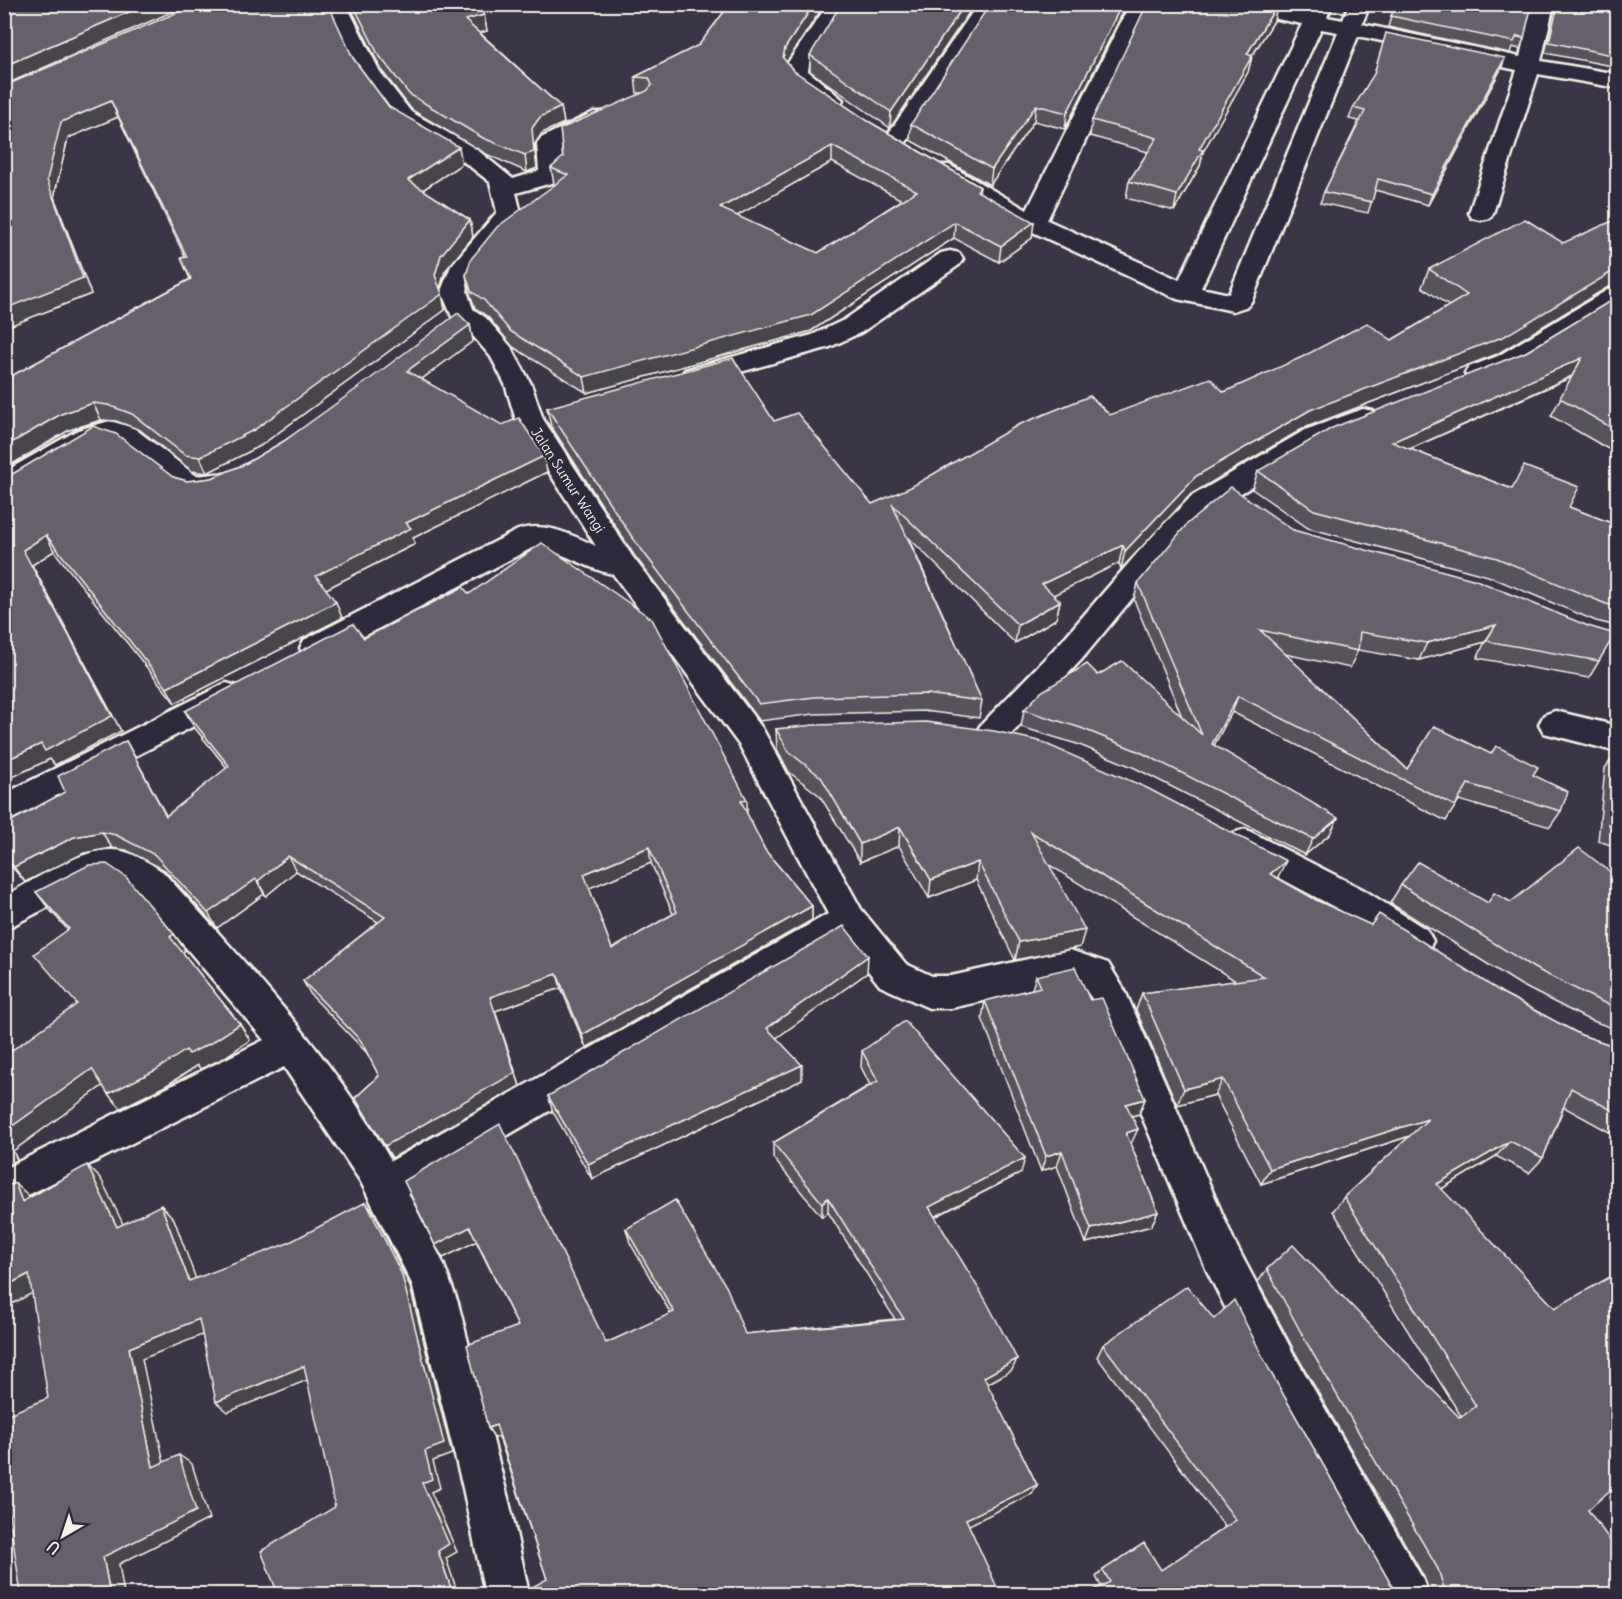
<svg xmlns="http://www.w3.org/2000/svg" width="1622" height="1599" font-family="Delius,sans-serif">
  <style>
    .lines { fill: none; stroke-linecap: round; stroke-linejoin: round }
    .minor-casing { stroke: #f4f1e8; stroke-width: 5 }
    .minor { fill: #2f2a3d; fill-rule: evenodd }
    .wall { fill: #57535d; stroke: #f4f1e8; stroke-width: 1.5; fill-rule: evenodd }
    .shaded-wall { fill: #47444c; stroke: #f4f1e8; stroke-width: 1.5 }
    .building { fill: #65616c; stroke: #f4f1e8; stroke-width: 1.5; fill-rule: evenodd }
    .labels { text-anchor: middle; stroke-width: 5; stroke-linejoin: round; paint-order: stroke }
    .far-street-label { font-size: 14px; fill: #f4f1e8; stroke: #2f2a3d }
  </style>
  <rect width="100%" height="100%" fill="#3b3647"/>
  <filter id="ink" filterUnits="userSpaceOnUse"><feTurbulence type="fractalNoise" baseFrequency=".0167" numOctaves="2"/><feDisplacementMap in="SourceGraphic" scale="12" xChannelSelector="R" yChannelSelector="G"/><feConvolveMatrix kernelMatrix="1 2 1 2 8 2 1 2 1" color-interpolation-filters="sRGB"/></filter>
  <g filter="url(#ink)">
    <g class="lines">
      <defs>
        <g id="minor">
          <path d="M325 4H346L380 72 411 112 475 148 513 179 539 171 537 143 541 138 594 112H610L613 117 610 122 561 146 563 173 555 182 516 193 521 213 472 274 467 291 473 309 486 318 511 347 531 384 543 419 632 556 762 728 861 909 906 964 932 976H951L1070 950 1108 963 1125 991 1235 1243 1293 1353 1422 1578 1428 1594H1382L1263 1383 1207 1271 1093 1000 1083 986 1070 982 951 1008H929L880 986 844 940 408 1193 443 1263 458 1303 512 1514 529 1594H485L463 1488 412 1284 361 1182 284 1067 4 1207V1169L264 1040 139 892 119 879 100 880 4 930V897C32 881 79 849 112 850 130 850 148 862 163 872 245 962 331 1054 391 1161L828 914 740 746 613 574C585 569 560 548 532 548L326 656 315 660 304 656 300 648 304 640 518 530C545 521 571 535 596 546L516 420 505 384 491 357 468 330 453 319 441 291 451 266 497 212 490 182 459 158 395 122 359 73Z"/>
          <polygon points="828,4 849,4 809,64 808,71 843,100 840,105 824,105 785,73 787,64"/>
          <polygon points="978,4 999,4 902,148 886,148 882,143"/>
          <path d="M1130 4H1151L1047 220 1179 280 1302 24 1227 9 1225 4H1268L1307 13 1311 4H1332L1327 17 1343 20 1349 4H1370L1362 24 1520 57 1532 4H1554L1541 61 1618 74V88L1538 74 1493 213 1490 218 1481 220 1472 218 1469 213 1517 70 1358 36 1252 300 1248 306 1233 311 1177 299 1024 228 933 175 929 170 933 165H949L1027 210ZM1321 29 1338 32 1229 294 1201 288Z"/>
          <polygon points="950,251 959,253 963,259 959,265 862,332 830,347 694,385 685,382 681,376 685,370 812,335 844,320 941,253"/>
          <path d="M1618 287V307C1588 325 1500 388 1469 379L1465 373 1469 367 1498 356 1609 289Z"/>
          <polygon points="1363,409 1373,411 1377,418 1373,425 1325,444 1212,510 1173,549 1082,659 1002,744 991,748 980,744 975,735 980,726 1060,643 1153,535 1192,496 1305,430"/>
          <path d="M110 421 134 428 195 475C208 477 217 471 230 475L234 482 230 489C181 503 171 490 136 458 128 451 119 443 109 440L83 450 14 493 4 496V472L78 430Z"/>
          <polygon points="226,683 237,686 242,695 237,704 4,823 4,794"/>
          <polygon points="1555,711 1618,726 1618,752 1544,733 1539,724 1544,715"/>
          <polygon points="1245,829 1364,890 1427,930 1433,941 1427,952 1415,956 1403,952 1340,910 1233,853 1228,843 1233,833"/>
        </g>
      </defs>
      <!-- minor casing -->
      <use href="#minor" class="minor-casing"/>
      <!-- minor -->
      <use href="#minor" class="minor"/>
    </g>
    <!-- wall -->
    <g class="wall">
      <polygon points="349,4 476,4 484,15 487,31 480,33 561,107 564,123 542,133 534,145 537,168 527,172 486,154 412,110 382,71"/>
      <path d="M730 4H825L786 62 794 71 868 121 980 187 979 193 1032 238 999 262 954 238 811 331 587 393 513 347 488 317 475 308 469 291 466 275 555 185 554 184 551 168 642 93H637L635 77 699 45ZM832 162 902 200 818 253 736 216Z"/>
      <polygon points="975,4 890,128 810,71 810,55"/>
      <polygon points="1127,4 1065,129 1034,121 990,185 910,140 911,124"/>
      <polygon points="1556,4 1617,4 1617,67 1545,53"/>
      <polygon points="1277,5 1274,21 1252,56 1248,72 1203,152 1200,166 1174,211 1126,198 1129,181 1148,152 1090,136 1092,120"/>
      <polygon points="1391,16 1524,38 1520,49 1512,47 1510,53 1388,27"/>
      <polygon points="353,58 389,107 462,164 423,190 470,220 473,237 445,271 440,289 445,310 260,446 207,473 192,471 140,430 116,421 101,420 69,430 4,469 4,380 190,279 181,258 185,257 118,117 68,138 54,197 91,294 4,328 4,86"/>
      <polygon points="1505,58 1501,69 1428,205 1375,190 1368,213 1320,203 1324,192 1359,121 1349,119 1353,108"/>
      <polygon points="1429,269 1608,287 1497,354 1304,428 1191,494 1121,569 1119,563 1053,595 1060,601 1056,619 1015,643 908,537 982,701 979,718 924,711 814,714 760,721 634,555 551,426 547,408 774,421 872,504 1110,415 1224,392 1392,340 1449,306 1422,287"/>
      <polygon points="1617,297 1617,444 1610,450 1551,416 1572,377 1410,449 1512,489 1569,507 1617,525 1617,626 1596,621 1488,576 1308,528 1252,489 1258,471 1526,352"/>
      <polygon points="470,325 473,341 422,379 547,472 413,538 415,544 326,589 342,618 175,703 54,551 32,565 121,731 55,765 50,759 4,781 4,479 173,477 187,481 212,478 245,464 284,441"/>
      <polygon points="1293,530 1599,661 1589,678 1477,658 1485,642 1419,660 1358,650 1350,668 1285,654 1407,769 1533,775 1561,811 1550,827 1459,800 1446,821 1232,712 1214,745 1330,834 1305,855 1135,768 1077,744 1021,727 1024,710 1098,675 1182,717 1134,600 1138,583"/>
      <path d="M469 594 747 814 765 850 812 906V920L586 1048 561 988 495 1011 520 1086 392 1158 355 1098 379 1076 367 1053 311 995 303 981 378 922 296 871 266 896 264 894 217 928 165 870 126 850 112 848 84 853 25 882 4 858V825L65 792 126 741 166 816 227 768 194 727 185 711 364 638ZM651 863 673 914 612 949 589 888Z"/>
      <polygon points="1617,668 1617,687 1614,687"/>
      <polygon points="776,729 1278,878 1318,901 1504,994 1581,1035 1617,1047 1617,1147 1613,1134 1564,1107 1543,1158 1529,1173 1496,1156 1441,1189 1588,1510 1617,1594 1101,1586 1096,1577 1103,1570 1161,1570 1225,1527 1097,1357 1103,1345 1214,1319 1271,1373 1393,1588 1428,1588 1424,1577 1295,1352 1258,1282 1267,1269 1460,1418 1461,1416 1333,1211 1344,1197 1410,1136 1261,1184 1215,1095 1177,1105 1136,1010 1142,993 1236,981 1048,864 1080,947 1015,960 976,880 929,898 899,846 860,862 820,796 789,772 777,749"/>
      <polygon points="1617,752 1617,847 1598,841 1605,768"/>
      <polygon points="1617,877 1617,1030 1585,1018 1521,985 1390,903 1401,885 1488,903 1511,902"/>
      <polygon points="36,892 174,934 185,950 183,953 240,1024 250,1040 222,1059 200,1069 198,1065 167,1085 121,1108 108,1094 103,1085 13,1151 17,1160 4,1167 76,1005 68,930 49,909"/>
      <polygon points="867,973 776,1038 802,1080 592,1179 553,1112 548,1096"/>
      <polygon points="1036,976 1090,1000 1145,1099 1139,1114 1132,1116 1131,1145 1158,1212 1151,1226 1086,1243 1057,1166 1041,1171 982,1018 985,1001 1032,989"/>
      <polygon points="862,1051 1021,1173 935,1217 1012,1370 987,1384 1037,1485 1032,1494 547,1579 499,1437 495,1438 488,1428 518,1326 476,1241 443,1258 404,1181 606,1343 671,1314 630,1243 626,1229 745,1334 895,1319 828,1212 822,1217 773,1158 773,1143 870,1085 861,1067"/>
    </g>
    <!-- shaded-wall -->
    <g class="shaded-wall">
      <polygon points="147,4 190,4 4,85 4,66"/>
      <polygon points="814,4 825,4 785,64 783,58 785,48"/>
      <polygon points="965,4 975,4 890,128 891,112"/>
      <polygon points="1122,4 1127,4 1065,129 1067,113"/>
      <polygon points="1277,5 1274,21 1243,70 1247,54"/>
      <polygon points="484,15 487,31 468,36 465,20"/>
      <polygon points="1252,56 1248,72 1203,152 1200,166 1174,211 1177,195 1199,149"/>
      <polygon points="1505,58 1501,69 1428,205 1432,194"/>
      <polygon points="111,101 118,117 68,138 54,197 91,294 4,328 4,309 61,122"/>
      <polygon points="1036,105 1034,121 990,185 992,169"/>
      <polygon points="561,107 564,123 542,133 534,145 537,168 527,172 525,155 532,128 540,117"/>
      <polygon points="832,146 832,162 721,225 720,208"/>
      <polygon points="459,147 462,164 412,197 408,180"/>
      <polygon points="470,220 473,237 445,271 439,292 435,275 441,255"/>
      <polygon points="955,222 954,238 811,331 587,393 584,377"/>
      <polygon points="1034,222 1032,238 999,262 1001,246"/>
      <polygon points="1617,269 1617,285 1608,287 1497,354 1304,428 1191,494 1121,569 1125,551 1196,476 1310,410"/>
      <polygon points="442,294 445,310 260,446 207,473 200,457"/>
      <polygon points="470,325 473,341 411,387 407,371"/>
      <polygon points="1582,358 1572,376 1385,460 1392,442"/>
      <polygon points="93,403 101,420 69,430 4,469 4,447 61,414"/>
      <polygon points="1617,436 1617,444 1610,450"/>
      <polygon points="544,456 547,472 413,538 415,544 322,591 316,576 406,523"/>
      <polygon points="46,535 54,551 32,565 121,731 55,765 50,759 4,781 4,761 41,744 23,550"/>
      <polygon points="1123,545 1119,563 1039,602 1042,584"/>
      <polygon points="1060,601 1056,619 1015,643 1018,625"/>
      <polygon points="336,602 342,618 175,703 167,688"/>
      <polygon points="1496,625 1485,642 1419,660 1427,643"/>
      <polygon points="1238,696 1232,712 1206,760 1212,744"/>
      <polygon points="126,741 135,757 175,832 166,816"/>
      <polygon points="747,800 747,815 741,801"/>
      <polygon points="1338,818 1330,834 1305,855 1313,839"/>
      <polygon points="900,827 899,846 860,862 860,844"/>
      <polygon points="102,832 112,848 84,853 25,882 14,867 74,837"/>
      <polygon points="649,847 651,863 587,889 584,874"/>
      <polygon points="288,856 296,871 266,896 258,881"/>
      <polygon points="1286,861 1277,879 1270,874"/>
      <polygon points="978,862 976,880 929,898 931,880"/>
      <polygon points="256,879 264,894 217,928 208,913"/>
      <polygon points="812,906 812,920 586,1048 582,1035"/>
      <polygon points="1085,930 1080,947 1015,960 1019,942"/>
      <polygon points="174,934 185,950 181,954 170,937"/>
      <polygon points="868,956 867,973 768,1044 767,1028"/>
      <polygon points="557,974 561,988 495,1011 520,1086 392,1158 385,1146 490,997"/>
      <polygon points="240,1024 250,1040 222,1059 200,1069 198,1065 167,1085 121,1108 108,1094 186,1050"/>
      <polygon points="802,1065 802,1080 592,1179 588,1164"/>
      <polygon points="92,1069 105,1084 13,1151 17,1160 4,1167 4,1132"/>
      <polygon points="1223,1079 1215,1095 1177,1105 1184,1089"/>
      <polygon points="1145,1099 1139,1114 1120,1119 1126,1104"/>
      <polygon points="1428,1119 1416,1134 1261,1184 1270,1169"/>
      <polygon points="1138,1129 1131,1144 1119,1148 1126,1133"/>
      <polygon points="1510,1141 1496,1156 1425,1199 1437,1184"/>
      <polygon points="1062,1151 1057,1166 1041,1171 1046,1156"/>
      <polygon points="1025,1158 1021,1173 926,1221 929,1207"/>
      <polygon points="87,1165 101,1179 131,1240 117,1227"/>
      <polygon points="15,1183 30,1197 22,1202"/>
      <polygon points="828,1198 828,1212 822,1217 822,1203"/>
      <polygon points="366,1202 375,1215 410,1287 452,1454 433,1461 440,1488 431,1492 457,1552 446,1558 458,1594 453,1594 438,1551 422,1483"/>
      <polygon points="161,1205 174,1219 201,1293 189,1281"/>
      <polygon points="1158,1212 1151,1226 1086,1243 1091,1229"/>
      <polygon points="470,1227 477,1241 443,1258 435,1245"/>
      <polygon points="29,1274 44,1287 4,1308 4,1287"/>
      <polygon points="199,1319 212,1331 142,1359 167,1477 153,1467 129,1348"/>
      <polygon points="1017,1359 1012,1370 980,1388 984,1377"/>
      <polygon points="304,1366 315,1377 228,1412 216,1402"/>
      <polygon points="496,1425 502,1435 495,1438 488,1428"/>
      <polygon points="179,1455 192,1464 209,1519 119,1564 124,1594 110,1594 103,1557"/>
      <polygon points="1037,1485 1032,1494 963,1528 966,1519"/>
    </g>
    <!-- building -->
    <g class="building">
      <polygon points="4,4 147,4 4,66"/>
      <polygon points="197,4 328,4 353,58 389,107 459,147 408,180 470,220 441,255 435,275 442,294 254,430 200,457 185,455 132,414 108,405 93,403 61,414 4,447 4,380 191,279 181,258 187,257 111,101 61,122 47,180 83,278 4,309 4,86"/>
      <polygon points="353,4 476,4 484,15 465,20 561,107 540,117 532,128 534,152 525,155 483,138 409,94 378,54"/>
      <path d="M730 4H814L785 48 783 58 794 71 868 121 980 187 977 191 1034 222 1001 246 955 222 811 315 584 377 510 331 484 300 471 291 466 275 471 259 497 227 568 175 551 168 563 157 560 129 647 91 652 85 649 78 635 77 699 45ZM832 146 917 191 818 253 720 208Z"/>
      <polygon points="841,4 965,4 891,112 810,55"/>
      <polygon points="990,4 1122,4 1067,113 1036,105 992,169 911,124"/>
      <polygon points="1147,4 1277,5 1247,54 1252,56 1199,149 1203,150 1177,195 1129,181 1157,138 1092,120"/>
      <polygon points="1396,4 1532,4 1524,38 1517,36 1514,42 1391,16"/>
      <polygon points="1558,4 1617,4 1617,56 1549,42"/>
      <polygon points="1386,33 1505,58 1432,194 1378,179 1372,202 1324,192 1365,111 1353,108 1374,74"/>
      <polygon points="1525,219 1563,243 1617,219 1617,269 1505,336 1310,410 1196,476 1125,551 1123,545 1042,584 1060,601 1018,625 892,504 982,701 926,694 814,697 759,704 632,537 547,408 733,358 774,421 797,413 872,504 911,487 1018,425 1090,396 1110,415 1210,378 1224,392 1302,357 1367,323 1392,340 1467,295 1429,269"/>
      <polygon points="1617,297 1617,431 1560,398 1582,358 1392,442 1512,489 1524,466 1579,487 1569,507 1617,525 1617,606 1606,604 1497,558 1314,510 1258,471 1332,428 1526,352"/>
      <polygon points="458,313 470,325 407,371 502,425 519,418 544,456 406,523 411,528 316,576 336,602 167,688 46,535 23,550 112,716 45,751 41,744 4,761 4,479 93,426 116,434 173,477 187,481 212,478 245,464 284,441 366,382"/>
      <polygon points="1231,487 1293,530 1476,580 1588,626 1615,634 1599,661 1486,641 1496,625 1427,643 1360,632 1358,651 1260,630 1407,769 1434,726 1491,754 1496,746 1538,767 1533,775 1568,792 1561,811 1468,784 1455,806 1238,696 1212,744 1338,818 1313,839 1140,752 1081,728 1024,710 1041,692 1087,664 1098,675 1122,661 1202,735 1138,583 1187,524"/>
      <path d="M542 543 652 619 747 800 741 801 765 850 812 906 582 1035 557 974 490 997 515 1073 385 1146 355 1098 379 1076 361 1041 303 981 385 917 288 856 258 881 256 879 208 913 155 855 116 835 102 832 74 837 14 867 4 856V825L65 792 58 776 126 741 166 816 229 766 185 711 353 624 364 638 463 587 469 594ZM649 847 677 912 612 949 584 874Z"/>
      <polygon points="926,722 994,731 1039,741 1147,788 1286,861 1270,874 1318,901 1371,925 1379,914 1504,994 1581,1035 1617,1047 1617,1113 1571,1088 1543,1158 1510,1141 1437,1184 1555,1308 1617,1273 1617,1484 1588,1510 1617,1550 1617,1594 1086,1594 1110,1582 1103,1570 1144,1543 1161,1570 1236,1520 1103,1345 1187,1286 1214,1319 1234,1300 1271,1373 1393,1588 1444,1588 1438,1569 1305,1340 1267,1269 1293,1245 1460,1418 1476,1406 1344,1197 1428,1119 1270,1169 1223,1079 1184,1089 1142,993 1265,977 1031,832 1085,930 1019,942 978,862 931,880 900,827 860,844 821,777 789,752 776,729 814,725"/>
      <polygon points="1617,752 1617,827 1609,825"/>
      <polygon points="1579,848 1617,877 1617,1008 1600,1001 1534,968 1401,885 1418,862 1488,903 1494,893 1511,902"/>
      <polygon points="107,864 126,877 174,934 170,937 240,1024 211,1043 189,1054 186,1050 156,1070 108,1094 92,1069 4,1132 4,1056 77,1004 34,954 69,929 36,892 89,865"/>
      <polygon points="844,926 868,956 767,1028 802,1065 588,1164 548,1096"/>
      <polygon points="1075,967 1090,1000 1102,998 1145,1099 1126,1104 1138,1129 1126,1133 1158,1212 1091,1229 1062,1151 1046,1156 985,1001 1041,987 1036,976"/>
      <polygon points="905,1021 1025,1158 929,1207 985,1299 1017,1359 984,1377 1037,1485 966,1519 1000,1594 520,1594 547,1579 496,1425 488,1428 467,1345 518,1326 470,1227 435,1245 404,1181 500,1124 606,1343 674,1312 626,1229 675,1200 727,1288 745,1334 904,1319 828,1198 822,1203 773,1143 878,1081 862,1051"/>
      <polygon points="87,1165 117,1227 161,1205 189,1281 288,1243 366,1202 402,1275 444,1444 425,1451 432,1479 422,1483 449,1544 438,1551 453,1594 278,1594 261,1551 335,1507 304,1366 216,1402 199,1319 129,1348 153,1467 179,1455 196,1511 103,1557 110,1594 21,1594 4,1480 4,1416 48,1398 29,1274 4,1287 4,1187 15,1183 22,1202"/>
    </g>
  </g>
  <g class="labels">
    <!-- far-street labels -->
    <g class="far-street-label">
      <text transform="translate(568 480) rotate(57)" y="5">Jalan Sumur Wangi</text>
    </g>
  </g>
  <!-- margin -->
  <rect width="1622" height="1599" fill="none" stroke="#2f2a3d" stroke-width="24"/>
  <rect x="12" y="12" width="1598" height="1575" fill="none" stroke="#f4f1e8" stroke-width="2" filter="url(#ink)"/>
  <!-- north arrow -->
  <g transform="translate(63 1536) rotate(219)" stroke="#2f2a3d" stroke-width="4.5" paint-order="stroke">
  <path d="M0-4.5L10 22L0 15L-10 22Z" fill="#f4f1e8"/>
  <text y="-9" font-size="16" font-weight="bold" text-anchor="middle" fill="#f4f1e8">U</text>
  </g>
</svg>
